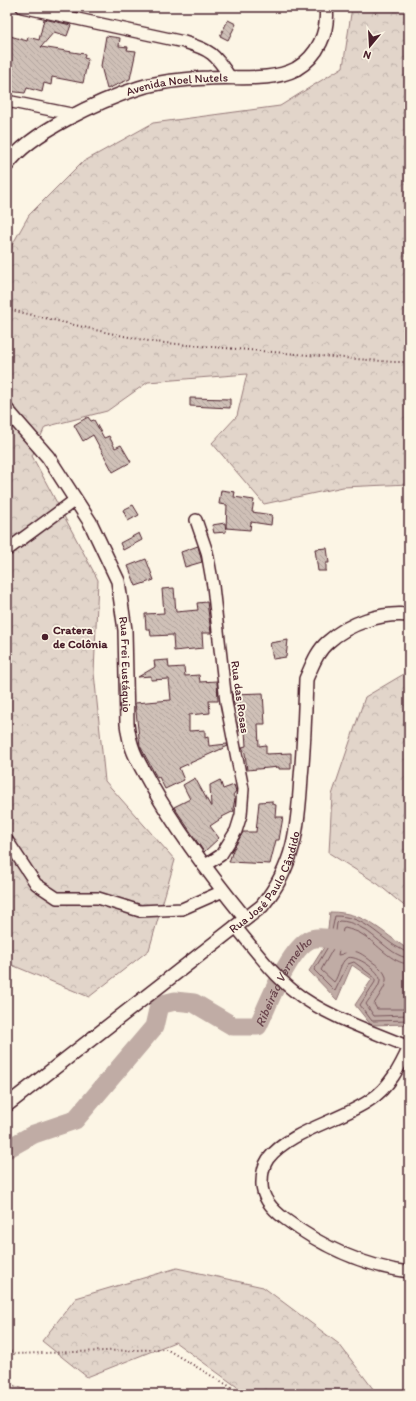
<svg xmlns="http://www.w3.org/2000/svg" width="416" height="1401" font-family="Itim,sans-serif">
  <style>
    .forest { fill: url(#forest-crowns); stroke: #967a7a }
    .water { fill: #c0aca5; stroke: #917474 }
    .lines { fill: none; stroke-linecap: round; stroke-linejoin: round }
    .shore { stroke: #79575c; stroke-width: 1 }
    .river { stroke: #c0aca5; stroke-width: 19 }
    .building { fill: url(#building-back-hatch); stroke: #4a1f2b }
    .minor-casing { stroke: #4a1f2b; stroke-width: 14 }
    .tertiary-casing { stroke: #4a1f2b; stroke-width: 16 }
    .path { stroke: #4a1f2b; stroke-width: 2; stroke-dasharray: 1 3; stroke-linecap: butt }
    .minor { stroke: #fcf5e5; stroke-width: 11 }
    .tertiary { stroke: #fcf5e5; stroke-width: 13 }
    .poi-dot { fill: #4a1f2b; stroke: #fcf5e5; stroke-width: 1.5 }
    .labels { text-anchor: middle; stroke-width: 3.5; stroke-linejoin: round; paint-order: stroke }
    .street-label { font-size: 12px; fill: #4a1f2b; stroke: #fcf5e5 }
    .poi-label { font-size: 12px; font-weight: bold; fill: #4a1f2b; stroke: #fcf5e5; text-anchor: start }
    .water-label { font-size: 13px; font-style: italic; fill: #6d4950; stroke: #fcf5e5 }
  </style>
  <defs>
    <pattern id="forest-crowns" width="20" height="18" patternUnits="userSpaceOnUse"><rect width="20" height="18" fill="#e2d5ca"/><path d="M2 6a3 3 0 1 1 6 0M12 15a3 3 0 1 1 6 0" fill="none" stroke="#c3b6ae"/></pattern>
    <pattern id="building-back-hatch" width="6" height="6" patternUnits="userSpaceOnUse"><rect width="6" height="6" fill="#cfc0b7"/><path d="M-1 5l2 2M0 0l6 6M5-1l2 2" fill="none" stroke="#b3a59e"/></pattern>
  </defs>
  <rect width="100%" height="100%" fill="#fcf5e5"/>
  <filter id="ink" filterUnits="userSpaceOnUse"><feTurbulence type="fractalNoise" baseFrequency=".025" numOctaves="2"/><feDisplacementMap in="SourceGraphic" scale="8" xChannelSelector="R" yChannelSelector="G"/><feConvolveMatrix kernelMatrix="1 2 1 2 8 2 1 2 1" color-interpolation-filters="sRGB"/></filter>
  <g filter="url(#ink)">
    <!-- forest -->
    <g class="forest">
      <polygon points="352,7 409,7 409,484 343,487 264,504 212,443 237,416 247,374 148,382 107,411 45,427 32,456 98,580 94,673 105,781 175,860 149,950 89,997 7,963 7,254 29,215 81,163 153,123 280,106 343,67"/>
      <polygon points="409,671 409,910 378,884 329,853 332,795 365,697"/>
      <polygon points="177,1268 263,1287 339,1344 377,1394 247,1394 175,1342 87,1377 42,1341 76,1298"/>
      <polygon points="7,1383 38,1394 7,1394"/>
    </g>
    <!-- water -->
    <path class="water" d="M330 912C366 912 381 932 409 950V1024L371 1025 355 1005 372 979 352 965 337 1000 309 971 326 944Z"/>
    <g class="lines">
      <!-- shore -->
      <g class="shore">
        <path d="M409 953C404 952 400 948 395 946 374 932 362 916 335 916L329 945 314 970 335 991 348 964 354 962 375 978V982L360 1005 372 1021 409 1020"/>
        <path d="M409 958C387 957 369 921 339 921L337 923 334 947 321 970 334 982C339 976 340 962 347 958 355 954 381 971 380 980 380 988 370 997 366 1004L374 1016 409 1015"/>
        <path d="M409 964C391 963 378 944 363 935 358 931 351 930 345 928L343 929 338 955C343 955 346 951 352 951 359 951 366 957 371 961 395 977 386 984 374 1004L377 1009H409"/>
      </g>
      <!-- river -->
      <path class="river" id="s1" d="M7 1149 34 1134 75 1120 154 1027 159 1005 175 1001 194 1003 233 1026H258C268 1005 289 948 311 939 323 935 338 941 350 944"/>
    </g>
    <!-- building -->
    <g class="building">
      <polygon points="44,19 71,25 67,36 54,32 41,47 85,54 84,58 88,59 83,83 52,77 51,85 44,83 42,92 27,88 25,93 7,91 7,35 27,41 28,37 39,40"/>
      <polygon points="228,20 236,24 228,40 220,36"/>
      <polygon points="106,36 120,38 119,46 128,47 127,50 136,51 130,79 107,89 101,66"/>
      <polygon points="190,398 230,399 230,408 190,406"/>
      <polygon points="88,417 91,421 94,420 104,438 109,436 115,448 121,445 131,462 113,472 93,435 83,441 74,425"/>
      <polygon points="221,490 235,492 234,497 254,500 252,512 272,515 271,525 251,522 250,530 226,528 227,505 219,504"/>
      <polygon points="133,505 139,515 128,521 123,510"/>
      <polygon points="225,523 226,532 214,533 212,525"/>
      <polygon points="139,533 142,540 123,550 120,543"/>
      <polygon points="198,546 202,562 185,567 181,552"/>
      <polygon points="327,548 329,563 326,563 326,571 318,571 315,549"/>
      <polygon points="146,559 154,580 136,586 128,566"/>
      <polygon points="174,588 176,612 198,610 197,603 207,602 211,633 202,633 203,648 174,651 173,635 151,636 150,629 146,629 145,614 164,613 162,589"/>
      <polygon points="288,640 286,657 273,659 270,643"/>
      <polygon points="168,660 169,668 184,667 185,676 199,675 200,682 217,681 218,701 209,701 210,713 189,715 189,731 205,730 205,738 208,737 209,746 227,744 228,746 179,768 184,780 165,789 159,777 157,778 140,746 135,703 171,700 169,679 151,680 151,676 138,677 155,667 154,661"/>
      <polygon points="263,693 265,724 258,724 259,746 266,745 266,754 291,753 291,769 279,769 279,767 247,770 245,753 242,747 246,746 245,731 239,731 237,705 234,706 232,694"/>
      <polygon points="195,778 211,807 210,785 220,780 223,789 234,785 236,791 233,795 235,799 233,809 234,811 222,817 222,818 210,826 219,838 204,852 174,807 190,799 183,785"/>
      <polygon points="272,801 272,804 276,805 275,817 283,817 279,840 276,840 270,864 229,862 233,850 243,832 256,832 259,802"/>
    </g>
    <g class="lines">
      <defs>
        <g id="minor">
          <path d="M22 7 184 42C211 50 215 54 230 77"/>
          <polyline points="7,101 76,115"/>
          <polyline points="196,520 207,552 213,586 226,702 243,789 241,815 236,831 221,855 204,866"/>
          <polyline points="7,550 75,500"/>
          <polyline points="7,840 36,884 57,898 98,898 140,911 182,909 223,891"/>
          <path d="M235 926C254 949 272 974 295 992 325 1016 374 1032 409 1047"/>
          <path d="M409 1047C400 1067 389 1088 370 1100 342 1120 289 1131 268 1159 264 1165 262 1174 262 1182 261 1197 273 1210 285 1219 321 1246 364 1266 409 1272"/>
        </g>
        <g id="tertiary">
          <path id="s2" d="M7 165C30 132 101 100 139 88 161 81 186 79 209 78 236 76 271 82 296 69 318 56 329 32 326 7"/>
          <path id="s3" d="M7 410 48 457 90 522 118 581 125 630 127 724C130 750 138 761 150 783 177 831 210 875 245 918"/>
          <path id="s4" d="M7 1105 262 906C295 865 298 828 301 777 304 745 305 712 306 679 312 666 317 651 328 642 349 623 382 612 409 615"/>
        </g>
      </defs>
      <!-- minor casing -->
      <use href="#minor" class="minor-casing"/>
      <!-- tertiary casing -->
      <use href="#tertiary" class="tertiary-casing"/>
      <!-- path -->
      <g class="path">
        <polyline points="7,309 100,331 153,342 393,362 409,362"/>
        <polyline points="7,1349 14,1354 166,1349 234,1389 239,1394"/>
      </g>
      <!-- minor -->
      <use href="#minor" class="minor"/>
      <!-- tertiary -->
      <use href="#tertiary" class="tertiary"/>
    </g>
  </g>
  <!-- markers -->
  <circle class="poi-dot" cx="45" cy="637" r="4"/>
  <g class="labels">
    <!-- street labels -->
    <g class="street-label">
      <text dy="4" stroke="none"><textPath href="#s2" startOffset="193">Avenida Noel Nutels</textPath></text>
      <text dy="4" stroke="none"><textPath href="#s3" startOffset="289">Rua Frei Eustáquio</textPath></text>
      <text transform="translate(240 697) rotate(82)" y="4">Rua das Rosas</text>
      <text dy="4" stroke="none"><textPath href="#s4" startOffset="345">Rua José Paulo Cândido</textPath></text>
    </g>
    <!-- poi labels -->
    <g class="poi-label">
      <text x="53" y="634">Cratera<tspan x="53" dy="14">de Colônia</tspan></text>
    </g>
    <!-- water labels -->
    <g class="water-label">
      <text dy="5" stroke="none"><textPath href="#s1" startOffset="376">Ribeirão Vermelho</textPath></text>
    </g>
  </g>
  <!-- margin -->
  <rect width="416" height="1401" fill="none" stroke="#fcf5e5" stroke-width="24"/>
  <rect x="12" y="12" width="392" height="1377" fill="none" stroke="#4a1f2b" stroke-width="1.5" filter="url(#ink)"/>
  <!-- north arrow -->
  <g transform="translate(370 46) rotate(198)" stroke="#fcf5e5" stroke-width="3" paint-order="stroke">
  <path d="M0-3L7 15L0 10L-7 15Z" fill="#4a1f2b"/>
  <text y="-6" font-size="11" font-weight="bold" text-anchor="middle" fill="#4a1f2b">N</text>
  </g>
</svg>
